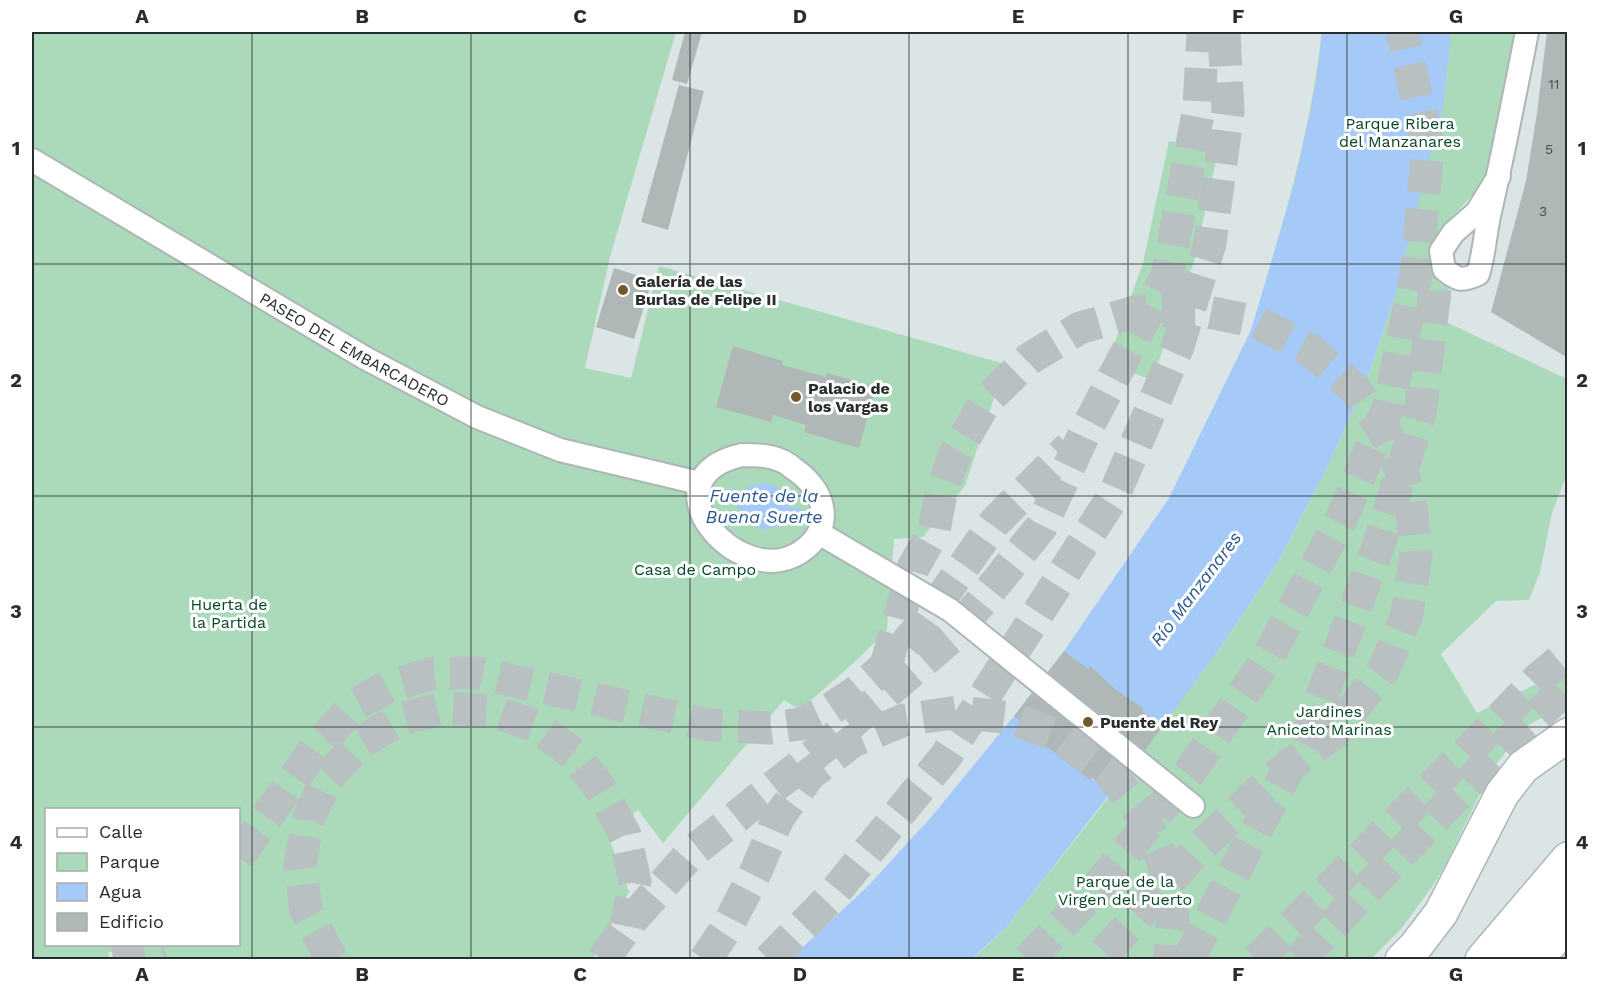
<svg xmlns="http://www.w3.org/2000/svg" width="1599" height="991" font-family="'Work Sans',sans-serif">
  <style>
    .green { fill: #aadab9; fill-rule: evenodd }
    .water { fill: #a6caf8 }
    .building { fill: #afb8b6 }
    .lines { fill: none; stroke-linecap: round; stroke-linejoin: round }
    .highway-tunnel { stroke: #b8c0c1; stroke-width: 33; stroke-dasharray: 33 16; stroke-linecap: butt }
    .street-casing { stroke: #adb6b7; stroke-width: 26 }
    .primary-casing { stroke: #adb6b7; stroke-width: 36 }
    .highway-casing { stroke: #adb6b7; stroke-width: 36 }
    .street { stroke: #fff; stroke-width: 22 }
    .primary { stroke: #fff; stroke-width: 33 }
    .highway { stroke: #fff; stroke-width: 33 }
    .grid { fill: none; stroke: #282c2c; stroke-width: 1.5; stroke-opacity: 0.55 }
    .poi-dot { fill: #72582a; stroke: #fff; stroke-width: 2 }
    .labels { text-anchor: middle; stroke-width: 6; stroke-linejoin: round; paint-order: stroke }
    .number-label { font-size: 14px; fill: #4a4f4e }
    .park-label { font-size: 16px; fill: #054726; stroke: #fff }
    .poi-label { font-size: 16px; font-weight: bold; fill: #282c2c; stroke: #fff; text-anchor: start }
    .street-label { font-size: 16px; fill: #282c2c; stroke: #fff }
    .water-label { font-size: 18px; font-style: italic; fill: #295890; stroke: #fff }
    .neatline { fill: none; stroke: #282c2c; stroke-width: 2 }
    .grid-label { font-size: 20px; text-anchor: middle; font-weight: bold; fill: #282c2c }
  </style>
  <rect width="100%" height="100%" fill="#dce5e6"/>
  <!-- green -->
  <g class="green">
    <path d="M32 32H676L610 257 585 368 631 378 659 266 1005 364 965 486 923 537 894 539 887 630 858 659 800 710 784 700 663 843 638 810 607 833 629 892 593 959 128 960 123 947 108 953 110 959 35 960 32 956ZM46 810H238V944H46Z"/>
    <path d="M1322 32H1514L1512 51 1484 183 1450 219 1443 280 1449 289 1444 321 1567 379V474L1552 513 1540 572 1529 600 1496 601 1441 654 1477 713 1567 669V703L1527 726 1492 769 1446 864 1432 887 1401 929 1371 959 972 960 1007 926 1112 793 1222 645 1276 565 1326 470 1366 382 1395 296 1278 239C1298 171 1314 102 1322 32Z"/>
    <polygon points="1169,141 1218,151 1195,258 1152,380 1107,364 1143,263"/>
  </g>
  <!-- water -->
  <g class="water">
    <polygon points="1322,32 1451,32 1443,108 1395,296 1366,382 1326,470 1276,565 1222,645 1162,727 1007,926 972,959 789,960 869,885 932,816 1014,716 1064,651 1169,498 1251,330 1295,181 1316,84"/>
    <path d="M766 483C781 486 786 495 792 509L798 507 803 510 805 516 802 521 796 523 789 518C768 538 746 530 736 504L730 505 724 499V494L729 489H736L740 494 751 485Z"/>
  </g>
  <!-- building -->
  <g class="building">
    <polygon points="685,32 702,32 687,84 672,80"/>
    <polygon points="1547,32 1568,32 1568,358 1491,312 1526,181 1537,113"/>
    <polygon points="679,85 704,91 668,230 641,222"/>
    <polygon points="614,268 652,280 634,339 596,327"/>
    <polygon points="733,346 783,361 782,365 826,377 827,373 876,387 859,448 804,432 806,425 773,415 771,422 716,407"/>
    <polygon points="1064,651 1088,669 1090,666 1116,690 1144,709 1142,711 1162,727 1145,750 1048,672"/>
    <polygon points="1032,693 1129,771 1112,793 1092,777 1090,780 1034,737 1036,733 1014,716"/>
  </g>
  <g class="lines">
    <!-- highway-tunnel -->
    <g class="highway-tunnel">
      <polyline points="886,666 913,568 934,531 941,493 956,452 986,401 1029,359 1080,328 1138,311 1198,310 1257,322 1310,350 1355,389 1389,439 1410,495 1416,554 1407,614 1384,669 1334,733 1273,778 1198,849 1098,960"/>
      <polyline points="238,857 318,745 356,704 389,686 433,673 479,673 709,725 770,728 800,724 826,712 856,692 886,666 922,625 995,522 1070,447"/>
      <polyline points="113,960 122,959 162,944"/>
      <polyline points="332,960 306,911 300,865 308,819 328,777 360,743 400,719 445,708 492,711 536,726 574,754 602,791 625,835 635,882 626,926"/>
      <polyline points="603,960 630,922 690,854 826,745 955,634 1041,527 1086,430 1167,276 1199,108 1203,32"/>
      <polyline points="705,960 726,929 757,869 778,818 810,774 853,741 904,720 958,712 1012,718 1063,738 1108,771 1142,814 1164,864 1173,918 1169,960"/>
      <polyline points="769,960 830,898 946,756 1114,495 1177,349 1210,243 1228,111 1224,32"/>
      <polyline points="1028,960 1095,890 1190,772 1268,657 1343,515 1389,405 1416,275 1428,147 1402,32"/>
      <polyline points="1188,960 1310,728 1377,550 1420,413 1435,291 1434,263"/>
      <polyline points="1257,960 1492,727 1539,678 1568,654"/>
      <polyline points="1299,960 1509,741 1568,687"/>
    </g>
    <defs>
      <g id="street">
        <path id="s1" d="M32 160 365 358 477 417 560 450 699 483"/>
        <path d="M1499 176 1477 212 1453 233 1441 251 1444 269C1458 280 1461 282 1478 274 1484 255 1485 235 1489 216 1503 155 1515 93 1527 32"/>
        <path d="M742 455C756 455 769 455 782 461 788 463 792 468 797 471 828 494 834 531 799 553 738 591 641 478 742 455Z"/>
        <polyline points="819,533 950,610 1193,806"/>
        <polyline points="1507,960 1568,890"/>
      </g>
      <g id="primary">
        <polyline points="1482,960 1568,859"/>
        <polyline points="1536,960 1568,923"/>
      </g>
      <polyline id="highway" points="1402,960 1415,947 1441,913 1502,794 1523,767 1568,735"/>
    </defs>
    <!-- street casing -->
    <use href="#street" class="street-casing"/>
    <!-- primary casing -->
    <use href="#primary" class="primary-casing"/>
    <!-- highway casing -->
    <use href="#highway" class="highway-casing"/>
    <!-- street -->
    <use href="#street" class="street"/>
    <!-- primary -->
    <use href="#primary" class="primary"/>
    <!-- highway -->
    <use href="#highway" class="highway"/>
  </g>
  <!-- grid -->
  <path class="grid" d="M252 32V960M471 32V960M690 32V960M909 32V960M1128 32V960M1347 32V960M32 264H1568M32 496H1568M32 727H1568"/>
  <!-- markers -->
  <g class="poi-dot">
    <circle cx="623" cy="290" r="6"/>
    <circle cx="796" cy="397" r="6"/>
    <circle cx="1088" cy="722" r="6"/>
  </g>
  <g class="labels">
    <!-- number labels -->
    <g class="number-label">
      <text x="1554" y="89">11</text>
      <text x="1549" y="154">5</text>
      <text x="1543" y="216">3</text>
    </g>
    <!-- park labels -->
    <g class="park-label">
      <text x="1400" y="129">Parque Ribera<tspan x="1400" dy="18">del Manzanares</tspan></text>
      <text x="695" y="575">Casa de Campo</text>
      <text x="229" y="610">Huerta de<tspan x="229" dy="18">la Partida</tspan></text>
      <text x="1329" y="717">Jardines<tspan x="1329" dy="18">Aniceto Marinas</tspan></text>
      <text x="1125" y="887">Parque de la<tspan x="1125" dy="18">Virgen del Puerto</tspan></text>
    </g>
    <!-- poi labels -->
    <g class="poi-label">
      <text x="635" y="287">Galería de las<tspan x="635" dy="18">Burlas de Felipe II</tspan></text>
      <text x="808" y="394">Palacio de<tspan x="808" dy="18">los Vargas</tspan></text>
      <text x="1100" y="728">Puente del Rey</text>
    </g>
    <!-- street labels -->
    <g class="street-label">
      <text dy="6" stroke="none"><textPath href="#s1" startOffset="374">PASEO DEL EMBARCADERO</textPath></text>
    </g>
    <!-- water labels -->
    <g class="water-label">
      <text x="764" y="502">Fuente de la<tspan x="764" dy="21">Buena Suerte</tspan></text>
      <text transform="translate(1196 589) rotate(-53)" y="6">Río Manzanares</text>
    </g>
  </g>
  <!-- border -->
  <rect width="1599" height="991" fill="none" stroke="#ffffff" stroke-width="66"/>
  <!-- legend -->
  <rect x="45" y="808" width="195" height="138" fill="#ffffff" stroke="#a9abab" stroke-width="1.5"/>
  <rect x="57" y="828" width="30" height="9" fill="#ffffff" stroke="#a9abab" stroke-width="1.5"/>
  <text x="99" y="838" font-size="18" fill="#282c2c">Calle</text>
  <rect x="57" y="853" width="30" height="18" fill="#aadab9" stroke="#a9abab" stroke-width="1.5"/>
  <text x="99" y="868" font-size="18" fill="#282c2c">Parque</text>
  <rect x="57" y="883" width="30" height="18" fill="#a6caf8" stroke="#a9abab" stroke-width="1.5"/>
  <text x="99" y="898" font-size="18" fill="#282c2c">Agua</text>
  <rect x="57" y="913" width="30" height="18" fill="#afb8b6" stroke="#a9abab" stroke-width="1.5"/>
  <text x="99" y="928" font-size="18" fill="#282c2c">Edificio</text>
  <rect x="33" y="33" width="1533" height="925" class="neatline"/>
  <g class="grid-label">
    <text x="142" y="23">A</text>
    <text x="362" y="23">B</text>
    <text x="580" y="23">C</text>
    <text x="800" y="23">D</text>
    <text x="1018" y="23">E</text>
    <text x="1238" y="23">F</text>
    <text x="1456" y="23">G</text>
    <text x="16" y="155">1</text>
    <text x="1582" y="155">1</text>
    <text x="16" y="387">2</text>
    <text x="1582" y="387">2</text>
    <text x="16" y="618">3</text>
    <text x="1582" y="618">3</text>
    <text x="16" y="849">4</text>
    <text x="1582" y="849">4</text>
    <text x="142" y="981">A</text>
    <text x="362" y="981">B</text>
    <text x="580" y="981">C</text>
    <text x="800" y="981">D</text>
    <text x="1018" y="981">E</text>
    <text x="1238" y="981">F</text>
    <text x="1456" y="981">G</text>
  </g>
</svg>
